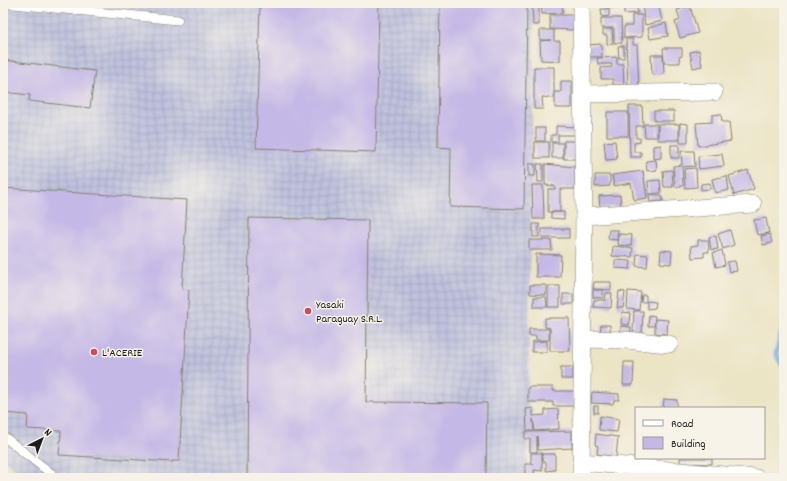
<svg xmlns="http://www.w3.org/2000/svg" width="787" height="481" font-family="Dekko,sans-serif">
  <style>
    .industrial { fill: url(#industrial-grid) }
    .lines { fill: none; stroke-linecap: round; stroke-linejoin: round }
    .stream { stroke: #72ace2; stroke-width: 5 }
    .building { fill: #c4b8e6 }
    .service-casing { stroke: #848070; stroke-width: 10 }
    .minor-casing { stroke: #848070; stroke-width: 18 }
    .service { stroke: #fff; stroke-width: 9 }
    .minor { stroke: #fff; stroke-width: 17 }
    .poi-dot { fill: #d1495b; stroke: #f7f3e8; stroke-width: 1.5 }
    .labels { text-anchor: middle; stroke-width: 3; stroke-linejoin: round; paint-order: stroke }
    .poi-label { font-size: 12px; fill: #1c1c1c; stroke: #f7f3e8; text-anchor: start }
  </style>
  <defs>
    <pattern id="industrial-grid" width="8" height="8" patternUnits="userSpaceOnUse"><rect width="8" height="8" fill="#c0c2dd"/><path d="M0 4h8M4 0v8" fill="none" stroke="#a4a6bd"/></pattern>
  </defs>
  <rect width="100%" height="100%" fill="#f7f3e8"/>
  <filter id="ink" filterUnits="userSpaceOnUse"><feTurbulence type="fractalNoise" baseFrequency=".025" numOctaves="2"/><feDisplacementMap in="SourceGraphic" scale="8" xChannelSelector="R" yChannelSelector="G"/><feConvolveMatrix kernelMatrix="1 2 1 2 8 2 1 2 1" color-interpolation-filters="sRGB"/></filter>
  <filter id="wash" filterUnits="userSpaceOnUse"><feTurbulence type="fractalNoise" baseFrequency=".012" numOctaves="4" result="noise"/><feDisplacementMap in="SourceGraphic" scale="16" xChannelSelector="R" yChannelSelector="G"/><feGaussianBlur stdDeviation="0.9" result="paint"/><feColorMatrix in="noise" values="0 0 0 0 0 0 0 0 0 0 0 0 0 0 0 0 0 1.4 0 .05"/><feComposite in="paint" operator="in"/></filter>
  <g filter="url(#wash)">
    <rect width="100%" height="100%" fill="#ebe4c5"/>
    <!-- industrial -->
    <polygon class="industrial" points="3,3 534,3 527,478 26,478 3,459"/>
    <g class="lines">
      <!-- stream -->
      <polyline class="stream" points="784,323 776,354 784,368"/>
    </g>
    <g id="blocks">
      <!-- building -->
      <g class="building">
        <polygon points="260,3 379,3 376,152 256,148"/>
        <polygon points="440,3 527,3 524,209 450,207 451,148 438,147"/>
        <polygon points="532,3 539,3 539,25 533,25"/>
        <polygon points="541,3 562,3 563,13 542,14"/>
        <rect x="607" y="3" width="15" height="5"/>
        <polygon points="650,3 658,3 662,21 645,25 642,5"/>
        <polygon points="637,6 638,13 624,14 624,7"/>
        <polygon points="690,6 698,33 680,38 675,22 680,20 677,10"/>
        <polygon points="601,9 609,9 609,16 602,17"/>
        <polygon points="550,15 574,15 573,30 550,29"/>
        <polygon points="632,15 642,15 642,37 624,38 624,26 632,26"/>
        <polygon points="601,18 621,18 622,43 614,43 614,28 601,28"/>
        <polygon points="666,23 668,36 650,39 648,28"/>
        <polygon points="603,29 612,29 613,43 607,44 607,35 603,35"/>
        <polygon points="540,30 554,30 554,41 560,41 560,61 541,60 540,41 551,40 540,40"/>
        <polygon points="626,39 633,39 633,45 637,45 639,86 628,86"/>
        <polygon points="601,44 602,57 589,57 588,45"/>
        <polygon points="618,46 624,46 624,58 619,58"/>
        <polygon points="663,48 682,48 682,56 679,57 680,63 664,63"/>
        <polygon points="699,50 702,66 693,68 690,52"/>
        <polygon points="651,55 663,55 664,74 652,75"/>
        <polygon points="617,57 617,64 623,64 624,85 613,85 613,79 601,79 601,68 612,67 612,64 598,64 597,58"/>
        <polygon points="3,60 95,71 90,108 29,101 30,95 3,92"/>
        <polygon points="534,67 554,67 554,98 542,97 543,109 534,109"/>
        <polygon points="561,81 572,81 572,108 555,108 555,92 561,92"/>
        <polygon points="629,106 642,106 643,126 636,126 636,138 640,138 640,142 634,143 634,152 641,152 641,157 630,157"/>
        <rect x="654" y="111" width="20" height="10"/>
        <rect x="607" y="112" width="21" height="24"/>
        <polygon points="721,114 722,122 729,122 731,141 698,146 696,123 712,122 712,115"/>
        <polygon points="680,123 688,124 688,143 680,143"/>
        <polygon points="644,124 657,124 657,137 645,137"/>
        <rect x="658" y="124" width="21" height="16"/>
        <polygon points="556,126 578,127 577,135 558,135 558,142 551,142 551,135 556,135"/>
        <rect x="536" y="128" width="9" height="13"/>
        <rect x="564" y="141" width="14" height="18"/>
        <polygon points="615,141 617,159 606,160 604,142"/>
        <rect x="535" y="142" width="14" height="16"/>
        <rect x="552" y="143" width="11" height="15"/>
        <polygon points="661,145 661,158 653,159 653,146"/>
        <rect x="671" y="145" width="8" height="13"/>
        <polygon points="681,151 694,151 695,166 682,167 683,186 675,187 673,166 682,165"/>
        <polygon points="722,154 724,166 699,169 698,156"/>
        <polygon points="656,160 657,170 647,171 646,161"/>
        <rect x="529" y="164" width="6" height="12"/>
        <polygon points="537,164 543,164 543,182 538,182"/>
        <polygon points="545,164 575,167 575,189 560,189 560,212 548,212 548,189 555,189 555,186 545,185"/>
        <polygon points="696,168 697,187 685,188 684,169"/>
        <polygon points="672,170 673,187 664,187 663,171"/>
        <polygon points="748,170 754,189 734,195 729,176"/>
        <polygon points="643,171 647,198 634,200 631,183 614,186 612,175"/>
        <polygon points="595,175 610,175 610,186 595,187"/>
        <polygon points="727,176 729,190 715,193 712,179"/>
        <polygon points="660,180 661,193 649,194 648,181"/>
        <polygon points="710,183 710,189 701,190 701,184"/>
        <polygon points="532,185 543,185 544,219 533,219"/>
        <polygon points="3,188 187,200 182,289 189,290 179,461 172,461 172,462 59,455 61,431 27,429 28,415 3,413"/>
        <polygon points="620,195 621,206 600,208 599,196"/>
        <polygon points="649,195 662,195 663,201 650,202"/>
        <polygon points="551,212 564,212 564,219 551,218"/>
        <polygon points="249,218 368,220 366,402 487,403 486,478 247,478"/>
        <polygon points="766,218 769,233 757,235 754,220"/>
        <rect x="533" y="224" width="6" height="13"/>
        <rect x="542" y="229" width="27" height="9"/>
        <polygon points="609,230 618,230 617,240 608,239"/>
        <polygon points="730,230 734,245 723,249 718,234"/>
        <polygon points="619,234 632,235 631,246 618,245"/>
        <polygon points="770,234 772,243 763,245 761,236"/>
        <polygon points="716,236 718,249 711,250 709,237"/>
        <polygon points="529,240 551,240 552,250 529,250"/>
        <polygon points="698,240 708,240 709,252 704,252 704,257 692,258 691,246 698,245"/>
        <polygon points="613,246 633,248 632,257 612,256"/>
        <polygon points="661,250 672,251 671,264 660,263"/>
        <polygon points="722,250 725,265 716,267 713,253"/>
        <polygon points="536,254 561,255 560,277 536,277"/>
        <polygon points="637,254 648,255 647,267 636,266"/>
        <polygon points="615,260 631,261 630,269 615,268"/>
        <polygon points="735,261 737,271 729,272 727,262"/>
        <polygon points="594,282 611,282 611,290 593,289"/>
        <polygon points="530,285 546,285 546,295 530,294"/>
        <rect x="548" y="286" width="12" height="21"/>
        <polygon points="593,290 603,290 603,298 593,297"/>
        <polygon points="619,291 625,292 623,308 617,308"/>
        <polygon points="628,291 641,292 639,310 627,309"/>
        <polygon points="606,293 612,293 611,308 593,307 594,300 605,300"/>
        <rect x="563" y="294" width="10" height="10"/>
        <polygon points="642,295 646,295 646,302 641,302"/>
        <polygon points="534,297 546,297 547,307 534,307"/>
        <polygon points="647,301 656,302 655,308 647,309"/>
        <polygon points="634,311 643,311 642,333 633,332"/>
        <polygon points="622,312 630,313 629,325 621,324"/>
        <polygon points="649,315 655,316 654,326 648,326"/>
        <polygon points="545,318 569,318 570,351 550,351 550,328 545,327"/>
        <polygon points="655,319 668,320 667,334 655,333"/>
        <polygon points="601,325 610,325 610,334 600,333"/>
        <polygon points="621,326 631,327 630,337 620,336"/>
        <polygon points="529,329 549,329 549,340 536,340 536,336 529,336"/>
        <polygon points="547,341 547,352 532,352 532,342"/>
        <polygon points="624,362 634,362 633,385 623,385"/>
        <rect x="561" y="367" width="12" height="12"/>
        <polygon points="528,387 553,387 553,391 575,391 575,406 553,406 553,402 528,402"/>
        <polygon points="592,392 619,394 619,400 614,400 613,404 591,403"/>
        <polygon points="664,399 677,400 677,408 663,408"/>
        <rect x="594" y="406" width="4" height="7"/>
        <polygon points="533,408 533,416 545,415 545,410 558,409 559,429 535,431 533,419 534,431 527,431 526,409"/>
        <polygon points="600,416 619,419 617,432 599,430"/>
        <polygon points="572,431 572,448 538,450 537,436 537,452 530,452 530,439 525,439 525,432"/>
        <polygon points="596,434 618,437 616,457 597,454 598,446 595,445"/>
        <polygon points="531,453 542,453 542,471 534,470 535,478 525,478 525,464 534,464 531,462"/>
        <polygon points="542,454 555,454 555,470 546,471 546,462 543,462"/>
        <polygon points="680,458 712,458 712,464 680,463"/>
      </g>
    </g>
  </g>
  <g filter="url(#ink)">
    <use href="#blocks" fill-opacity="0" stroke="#848070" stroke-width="1"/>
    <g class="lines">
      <defs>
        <g id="service">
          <polyline points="3,3 178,20"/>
          <polyline points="3,436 57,478"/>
        </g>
        <g id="minor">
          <polyline points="581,3 584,216 581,478"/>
          <polyline points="583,94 714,92"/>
          <polyline points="584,216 753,204"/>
          <polyline points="583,339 625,340 669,344"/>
          <polyline points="581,462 756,478"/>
        </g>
      </defs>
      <!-- service casing -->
      <use href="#service" class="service-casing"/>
      <!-- minor casing -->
      <use href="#minor" class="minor-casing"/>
      <!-- service -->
      <use href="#service" class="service"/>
      <!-- minor -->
      <use href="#minor" class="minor"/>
    </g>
  </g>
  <!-- markers -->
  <g class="poi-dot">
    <circle cx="308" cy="311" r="4"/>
    <circle cx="94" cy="352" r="4"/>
  </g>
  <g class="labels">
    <!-- poi labels -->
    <g class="poi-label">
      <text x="316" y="308">Yasaki<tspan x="316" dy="14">Paraguay S.R.L.</tspan></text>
      <text x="102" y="356">L'ACERIE</text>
    </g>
  </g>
  <!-- margin -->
  <rect width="787" height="481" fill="none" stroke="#f7f3e8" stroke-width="16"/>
  <!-- legend -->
  <rect x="635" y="407" width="130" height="52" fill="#f7f3e8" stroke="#9f9d96"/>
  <rect x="643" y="420" width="20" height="6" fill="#ffffff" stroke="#9f9d96"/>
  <text x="671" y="427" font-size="12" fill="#1c1c1c">Road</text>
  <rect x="643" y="437" width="20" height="12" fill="#c4b8e6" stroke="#9f9d96"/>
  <text x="671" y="447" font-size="12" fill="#1c1c1c">Building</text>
  <!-- north arrow -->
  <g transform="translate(42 439) rotate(42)" stroke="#f7f3e8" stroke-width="3" paint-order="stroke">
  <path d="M0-3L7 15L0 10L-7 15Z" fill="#1c1c1c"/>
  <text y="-6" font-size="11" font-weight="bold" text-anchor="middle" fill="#1c1c1c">N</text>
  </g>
</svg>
